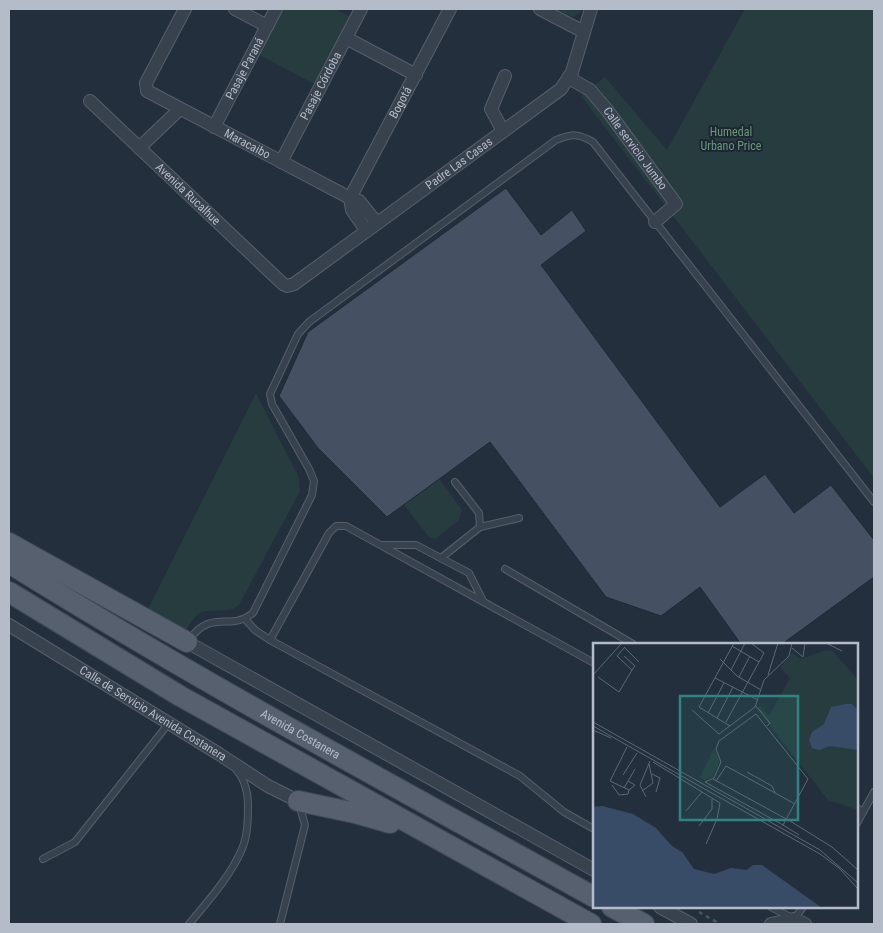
<svg xmlns="http://www.w3.org/2000/svg" width="883" height="933" font-family="'Roboto Condensed',sans-serif">
  <style>
    .green { fill: #263c3f }
    .building { fill: #455162; stroke: #1f2835 }
    .lines { fill: none; stroke-linecap: round; stroke-linejoin: round }
    .service-casing { stroke: #565f6c; stroke-width: 8 }
    .minor-casing { stroke: #565f6c; stroke-width: 14 }
    .primary-casing { stroke: #414a57; stroke-width: 22 }
    .path { stroke: #44595c; stroke-width: 2.5; stroke-dasharray: 4 4; stroke-linecap: butt }
    .service { stroke: #38414e; stroke-width: 6 }
    .minor { stroke: #38414e; stroke-width: 12 }
    .primary { stroke: #56606e; stroke-width: 20 }
    .labels { text-anchor: middle; stroke-width: 4; stroke-linejoin: round; paint-order: stroke }
    .street-label { font-size: 12px; fill: #b4bcc9; stroke: #1d2633 }
    .park-label { font-size: 12px; fill: #6b9a76; stroke: #1d2633 }
    .inset-road { fill: none; stroke: #5e6776; stroke-width: 1 }
    .view { fill: #308480; fill-opacity: 0.15; stroke: #308480; stroke-width: 2.5 }
    .inset-edge { fill: none; stroke: #b4bcc9; stroke-width: 2.5 }
  </style>
  <rect width="100%" height="100%" fill="#242f3e"/>
  <!-- green -->
  <g class="green">
    <polygon points="282,9 335,9 351,17 316,85 258,54"/>
    <polygon points="556,9 581,9 580,13 573,17"/>
    <polygon points="745,9 874,9 874,478 581,96 605,77 667,150"/>
    <path d="M256 393 299 478 300 491 239 605C226 616 207 605 196 616 192 620 189 626 186 630L148 609Z"/>
    <polygon points="439,479 462,510 459,520 435,539 429,537 404,505"/>
  </g>
  <!-- building -->
  <polygon class="building" points="506,188 541,235 572,210 586,231 541,265 720,507 765,474 794,513 831,485 874,540 874,577 782,644 741,644 700,587 661,616 606,597 490,442 387,517 318,448 279,396 308,332"/>
  <g class="lines">
    <defs>
      <g id="service">
        <polyline points="455,482 479,513 480,527"/>
        <polyline points="384,545 416,545 469,573 483,601"/>
        <polyline points="441,558 480,527 519,518"/>
        <polyline points="505,569 633,644"/>
        <polyline points="245,619 255,630 270,640 520,776 564,812 594,829"/>
        <path d="M189 640C212 608 230 632 253 613L312 495 314 481 309 469 272 404 270 394 298 334 309 322 556 140C572 134 578 133 593 142L874 502"/>
        <polyline points="270,640 329,533 336,526 346,526 594,663"/>
        <polyline points="857,808 863,812"/>
        <polyline points="857,823 874,792"/>
        <polyline points="43,859 75,842 169,723"/>
        <polyline points="771,907 794,919 803,907"/>
        <path d="M189 924C208 901 230 877 242 849 248 835 248 818 248 803 248 793 244 778 237 771"/>
        <polyline points="280,924 305,825 299,804"/>
      </g>
      <g id="minor">
        <path id="s1" d="M185 9 146 83 147 91 350 198 359 201 377 223"/>
        <polyline points="235,9 267,26"/>
        <polyline points="540,9 584,32"/>
        <polyline points="346,38 416,75"/>
        <path id="s2" d="M569 78 590 90 607 110 676 204 655 222"/>
        <path id="s3" d="M90 101 283 284 287 286 294 284 561 89 572 72 591 9"/>
        <path id="s4" d="M214 127 276 9"/>
        <polyline points="503,131 491,109 505,76"/>
        <polyline points="139,148 180,109"/>
        <path id="s5" d="M281 162 361 9"/>
        <path id="s6" d="M350 198 450 9"/>
        <polyline points="350,198 352,210 366,230"/>
        <path id="s7" d="M9 625 219 754 268 786 298 801"/>
        <polyline points="187,642 594,870"/>
        <polyline points="660,907 691,924"/>
        <polyline points="771,924 794,919 805,924"/>
      </g>
      <g id="primary">
        <polyline points="9,543 187,642"/>
        <path id="s8" d="M9 563C200 682 398 788 594 897"/>
        <polyline points="9,592 180,696 591,924"/>
        <polyline points="298,801 355,813 390,823"/>
        <polyline points="612,907 644,924"/>
      </g>
    </defs>
    <!-- service casing -->
    <use href="#service" class="service-casing"/>
    <!-- minor casing -->
    <use href="#minor" class="minor-casing"/>
    <!-- primary casing -->
    <use href="#primary" class="primary-casing"/>
    <!-- path -->
    <polyline class="path" points="699,912 720,924"/>
    <!-- service -->
    <use href="#service" class="service"/>
    <!-- minor -->
    <use href="#minor" class="minor"/>
    <!-- primary -->
    <use href="#primary" class="primary"/>
  </g>
  <g class="labels">
    <!-- street labels -->
    <g class="street-label">
      <text dy="4" stroke="none"><textPath href="#s4" startOffset="66">Pasaje Paraná</textPath></text>
      <text dy="4" stroke="none"><textPath href="#s5" startOffset="86">Pasaje Córdoba</textPath></text>
      <text dy="4" stroke="none"><textPath href="#s6" startOffset="108">Bogotá</textPath></text>
      <text dy="4" stroke="none"><textPath href="#s1" startOffset="205">Maracaibo</textPath></text>
      <text dy="4" stroke="none"><textPath href="#s2" startOffset="98">Calle servicio Jumbo</textPath></text>
      <text dy="4" stroke="none"><textPath href="#s3" startOffset="482">Padre Las Casas</textPath></text>
      <text dy="4" stroke="none"><textPath href="#s3" startOffset="135">Avenida Rucalhue</textPath></text>
      <text dy="4" stroke="none"><textPath href="#s7" startOffset="169">Calle de Servicio Avenida Costanera</textPath></text>
      <text dy="4" stroke="none"><textPath href="#s8" startOffset="338">Avenida Costanera</textPath></text>
    </g>
    <!-- park labels -->
    <g class="park-label">
      <text x="731" y="136">Humedal<tspan x="731" dy="14">Urbano Price</tspan></text>
    </g>
  </g>
  <!-- overview -->
  <g transform="translate(593 643)">
    <rect width="265" height="265" fill="#242f3e"/>
    <path d="M233 7 240 8 265 37V167L235 157 164 66 167 63 176 73 197 35 187 24 199 10 208 16ZM121 105 127 119 119 134 112 137 107 134Z" fill="#263c3f"/>
    <path d="M253 61H259L265 67V107L237 103 226 107 219 105 216 97 219 89 231 81 238 64ZM9 163 40 171 63 185 79 203 89 209 101 226 121 231 138 225 154 227 160 222H169L229 265H0V164Z" fill="#394c67"/>
    <path class="inset-road" d="M233 0 249 8M139 3 166 19M31 4 46 19M199 5 210 14 212 0M31 13 42 23 39 27 24 13 32 4M127 16 144 33 168 47M138 27 152 0M0 32 28 1M175 32 185 0M5 34 26 49 39 27M146 34 157 13M122 35 165 57M163 63 177 80 174 83M99 67 126 91 162 64 171 37 196 13 199 0M115 70 131 40M163 71 215 136 190 182 112 139 121 135 128 119 123 106 126 98ZM124 75 140 44M0 79 227 207 265 240M133 79 171 10 158 0M0 83 227 211 246 225 265 246M137 83 106 64 141 0M0 87 18 95M34 104 17 138 36 147 42 142 35 138M60 119 127 160 124 176 113 201M154 129 179 143 182 150M59 131 67 135 63 149M30 132 44 110M120 136 197 178 239 204 265 227M123 138 133 123 202 161M19 142 26 152 35 151 36 147M31 145 42 126M49 148 60 140 56 121M53 154 47 142 57 118M93 168 109 149M190 182 206 192M106 183 119 166V156"/>
    <path class="view" d="M87 53H205V177H87Z"/>
    <rect width="265" height="265" class="inset-edge"/>
  </g>
  <!-- border -->
  <rect width="883" height="933" fill="none" stroke="#b4bcc9" stroke-width="20"/>
</svg>
